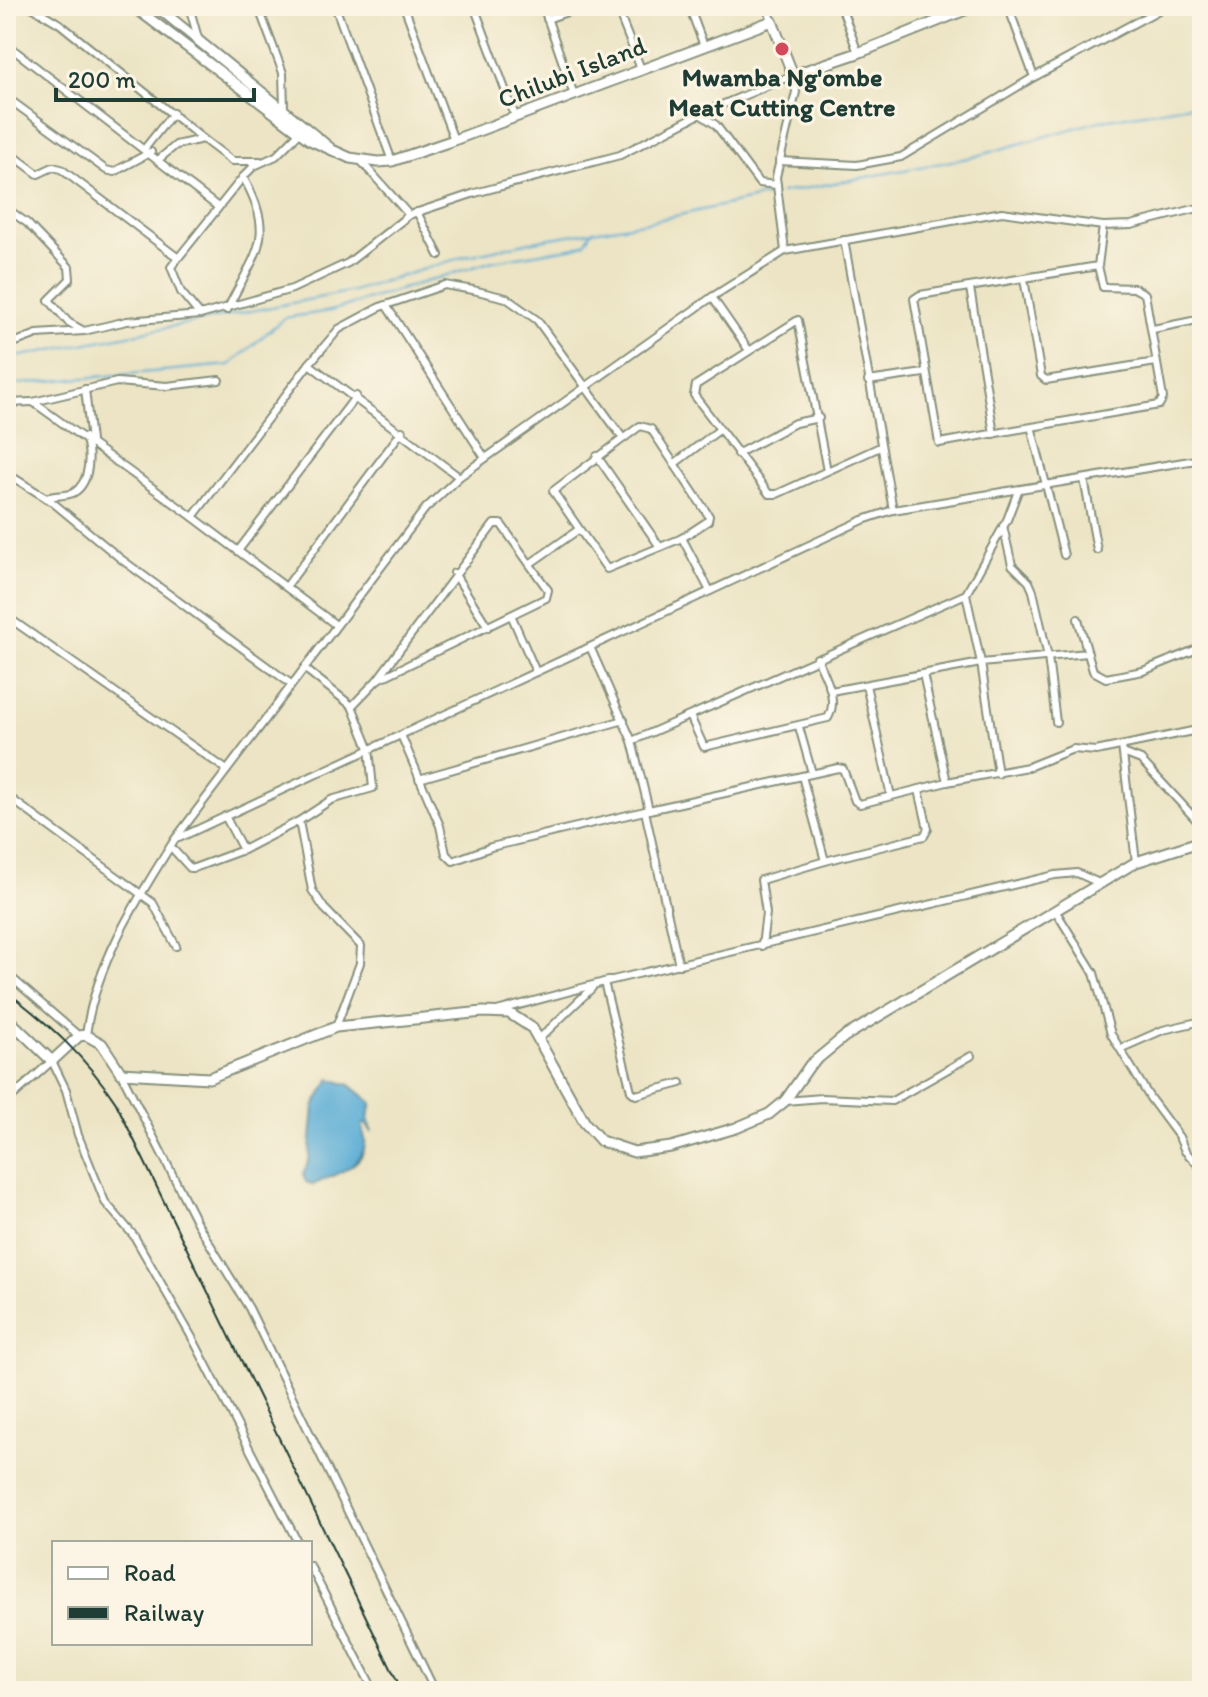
<svg xmlns="http://www.w3.org/2000/svg" width="1208" height="1697" font-family="Itim,sans-serif">
  <style>
    .water { fill: #5cadd6; stroke: #3e7585; stroke-width: 2 }
    .lines { fill: none; stroke-linecap: round; stroke-linejoin: round }
    .stream { stroke: #5cadd6; stroke-width: 2 }
    .street-casing { stroke: #86907c; stroke-width: 10 }
    .secondary-casing { stroke: #86907c; stroke-width: 13 }
    .street { stroke: #fff; stroke-width: 6 }
    .secondary { stroke: #fff; stroke-width: 9 }
    .rail { stroke: #1f3d34; stroke-width: 2 }
    .poi-dot { fill: #d1495b; stroke: #fcf5e5; stroke-width: 3 }
    .labels { text-anchor: middle; stroke-width: 6; stroke-linejoin: round; paint-order: stroke }
    .street-label { font-size: 26px; fill: #1f3d34; stroke: #fcf5e5 }
    .poi-label { font-size: 26px; font-weight: bold; fill: #1f3d34; stroke: #fcf5e5 }
  </style>
  <rect width="100%" height="100%" fill="#fcf5e5"/>
  <filter id="ink" filterUnits="userSpaceOnUse"><feTurbulence type="fractalNoise" baseFrequency=".0125" numOctaves="2"/><feDisplacementMap in="SourceGraphic" scale="16" xChannelSelector="R" yChannelSelector="G"/><feConvolveMatrix kernelMatrix="1 2 1 2 8 2 1 2 1" color-interpolation-filters="sRGB"/></filter>
  <filter id="wash" filterUnits="userSpaceOnUse"><feTurbulence type="fractalNoise" baseFrequency=".006" numOctaves="4" result="noise"/><feDisplacementMap in="SourceGraphic" scale="32" xChannelSelector="R" yChannelSelector="G"/><feGaussianBlur stdDeviation="1.8" result="paint"/><feColorMatrix in="noise" values="0 0 0 0 0 0 0 0 0 0 0 0 0 0 0 0 0 1.4 0 .05"/><feComposite in="paint" operator="in"/></filter>
  <g filter="url(#wash)">
    <rect width="100%" height="100%" fill="#ece4c4"/>
    <!-- water -->
    <path class="water" d="M330 1079 350 1085 372 1103 368 1117 372 1132 365 1123 363 1125C362 1132 366 1138 365 1145 362 1169 330 1175 313 1185L306 1182 303 1174 309 1160 314 1106Z"/>
    <g class="lines">
      <!-- stream -->
      <g class="stream">
        <polyline points="781,193 973,157 1103,120 1202,103"/>
        <polyline points="6,359 353,291 463,257 539,240 648,222 774,194"/>
        <polyline points="6,385 230,365 284,318 330,311 493,261 576,247 585,243 593,230"/>
      </g>
    </g>
  </g>
  <g filter="url(#ink)">
    <g class="lines">
      <defs>
        <g id="street">
          <polyline points="30,6 60,24 203,139"/>
          <polyline points="189,6 198,38"/>
          <polyline points="258,6 283,73 284,108"/>
          <polyline points="335,6 392,161"/>
          <polyline points="404,6 454,140"/>
          <polyline points="474,6 515,116"/>
          <polyline points="543,6 574,95"/>
          <polyline points="616,6 641,69"/>
          <polyline points="689,6 704,46"/>
          <polyline points="767,6 772,21"/>
          <polyline points="841,6 858,53"/>
          <polyline points="1008,6 1034,77"/>
          <polyline points="261,12 279,6"/>
          <polyline points="166,14 174,6"/>
          <polyline points="547,19 584,6"/>
          <polyline points="6,44 218,207"/>
          <polyline points="6,97 106,170 114,172 151,152"/>
          <polyline points="700,114 716,125 759,183 777,185"/>
          <polyline points="145,148 173,113"/>
          <polyline points="6,150 38,174 53,167 61,169 177,257"/>
          <polyline points="158,160 176,145 203,139 232,161 260,161"/>
          <polyline points="361,161 409,215"/>
          <polyline points="779,161 857,165 901,157 1034,77 1166,6"/>
          <polyline points="6,208 27,223 69,267 70,279 49,300 68,322 84,331"/>
          <polyline points="417,212 439,255"/>
          <polyline points="844,240 893,510 1202,459"/>
          <polyline points="1098,266 920,295 914,299 939,443 1159,405 1163,398 1145,294 1134,288 1103,287 1098,266 1103,226"/>
          <polyline points="1024,279 1041,376 1046,380 1156,362"/>
          <polyline points="970,288 994,434"/>
          <polyline points="712,297 748,349"/>
          <polyline points="386,305 485,458"/>
          <path d="M227 310C255 252 278 238 243 177"/>
          <polyline points="200,315 181,292 171,267 243,177 254,166 276,156 299,133"/>
          <polyline points="1153,329 1202,319"/>
          <polyline points="6,338 16,342 37,334 84,331 127,321 200,315 292,289 348,263 409,215 475,193 620,155 700,114 793,75 796,92 776,177 785,251"/>
          <polyline points="309,364 339,329 380,307 445,285 473,290 506,298 537,320 622,437"/>
          <polyline points="868,381 924,373"/>
          <polyline points="85,389 91,441"/>
          <polyline points="6,403 33,402"/>
          <polygon points="640,426 651,429 709,516 708,521 682,538 607,569 553,491"/>
          <polyline points="1032,430 1064,555"/>
          <polyline points="737,454 795,423 819,418"/>
          <polyline points="597,456 660,547"/>
          <polyline points="674,464 719,430"/>
          <polyline points="827,471 798,320 696,385 694,395 769,494 777,494 880,447"/>
          <polyline points="6,473 51,501 121,559 291,684"/>
          <polyline points="1084,479 1097,550"/>
          <path d="M46 498C54 495 66 496 73 493 91 483 91 453 85 437"/>
          <polyline points="193,517 33,402 117,382 167,386 219,380"/>
          <polyline points="1003,526 1012,565 1029,582 1033,591 1048,657 1056,722"/>
          <polyline points="682,538 710,591"/>
          <polyline points="238,551 356,396"/>
          <polyline points="531,563 578,530"/>
          <polyline points="454,573 488,627"/>
          <polyline points="286,587 402,431"/>
          <polyline points="966,594 1007,520 1018,491"/>
          <polyline points="6,616 227,770"/>
          <polyline points="512,617 536,672"/>
          <polyline points="1078,619 1093,671 1106,678 1143,671 1202,647"/>
          <polyline points="336,625 193,517 309,364 459,477"/>
          <polyline points="591,649 632,741 649,810 838,768 843,769 855,801 860,804 947,782 923,674"/>
          <polyline points="866,685 891,796"/>
          <polyline points="352,706 377,680 494,524 501,524 548,590 546,598 377,680"/>
          <path d="M690 716 704 747 828 718C839 699 825 676 817 658"/>
          <polyline points="799,727 812,773"/>
          <polyline points="401,735 440,826 446,854 453,861 491,847 649,810"/>
          <polyline points="632,741 966,594 981,663 831,691"/>
          <polyline points="1122,746 1136,862"/>
          <polyline points="1123,753 1141,760 1202,826"/>
          <polyline points="998,774 981,663 1088,653"/>
          <polyline points="802,776 825,861 924,836 928,829 919,790"/>
          <polyline points="1202,778 1202,806"/>
          <polyline points="419,779 624,720"/>
          <polyline points="947,782 1028,767 1073,749 1096,751 1202,729"/>
          <polyline points="6,795 153,903 176,946"/>
          <polyline points="645,811 679,965"/>
          <polyline points="225,816 243,850"/>
          <polyline points="299,821 312,890 324,908 361,946 360,963 336,1027"/>
          <polyline points="179,838 863,520 893,510"/>
          <polyline points="171,847 190,868 194,868 243,850 299,821 331,800 373,788 369,748 352,706 304,668"/>
          <polyline points="1055,910 1094,973 1111,1034 1150,1098 1179,1137 1185,1151 1202,1169"/>
          <polyline points="762,946 766,913 761,880 825,861"/>
          <polyline points="6,973 79,1036"/>
          <polyline points="497,1011 604,982"/>
          <path d="M86 1035C95 964 138 898 175 839L425 509 459 477 712 297 785 251 1002 212 1103 226 1131 225 1202 207"/>
          <polyline points="539,1039 592,988"/>
          <polyline points="1122,1048 1163,1030 1202,1021"/>
          <polyline points="121,1073 197,1223 249,1308 435,1691"/>
          <polyline points="681,1083 636,1095 631,1091 604,982 1055,875 1077,873 1099,883"/>
          <polyline points="785,1101 822,1098 892,1101 971,1056"/>
          <polyline points="6,1102 52,1061 66,1090 78,1135 105,1202 134,1236 194,1341 298,1543"/>
          <polyline points="310,1566 374,1691"/>
        </g>
        <g id="secondary">
          <polyline points="133,6 310,140 350,158 378,162 392,161 454,140 772,21 793,75 858,53 975,6"/>
          <polyline points="156,6 330,148"/>
          <polyline points="6,1017 52,1061 79,1036 86,1035 102,1044 121,1073 209,1078 336,1027 483,1012 509,1013 532,1028 585,1123 601,1141 634,1152 671,1147 736,1128 769,1114 785,1101 810,1065 844,1037 1136,862 1202,841"/>
        </g>
      </defs>
      <!-- street casing -->
      <use href="#street" class="street-casing"/>
      <!-- secondary casing -->
      <use href="#secondary" class="secondary-casing"/>
      <!-- street -->
      <use href="#street" class="street"/>
      <!-- secondary -->
      <use href="#secondary" class="secondary"/>
      <!-- rail -->
      <path class="rail" d="M6 991C49 1024 86 1057 116 1103L402 1691"/>
    </g>
  </g>
  <!-- markers -->
  <circle class="poi-dot" cx="782" cy="49" r="8"/>
  <g class="labels">
    <!-- street labels -->
    <g class="street-label">
      <text transform="translate(572 72) rotate(-21)" y="9">Chilubi Island</text>
    </g>
    <!-- poi labels -->
    <g class="poi-label">
      <text x="782" y="86">Mwamba Ng'ombe<tspan x="782" dy="30">Meat Cutting Centre</tspan></text>
    </g>
  </g>
  <!-- margin -->
  <rect width="1208" height="1697" fill="none" stroke="#fcf5e5" stroke-width="32"/>
  <!-- legend -->
  <rect x="52" y="1541" width="260" height="104" fill="#fcf5e5" stroke="#a4ab9e" stroke-width="2"/>
  <rect x="68" y="1567" width="40" height="12" fill="#ffffff" stroke="#a4ab9e" stroke-width="2"/>
  <text x="124" y="1581" font-size="24" fill="#1f3d34">Road</text>
  <rect x="68" y="1607" width="40" height="12" fill="#1f3d34" stroke="#a4ab9e" stroke-width="2"/>
  <text x="124" y="1621" font-size="24" fill="#1f3d34">Railway</text>
  <!-- scale -->
  <path d="M56 88v12h198v-12" fill="none" stroke="#1f3d34" stroke-width="4"/>
  <text x="68" y="88" font-size="24" fill="#1f3d34" stroke="#fcf5e5" stroke-width="6" paint-order="stroke">200 m</text>
</svg>
